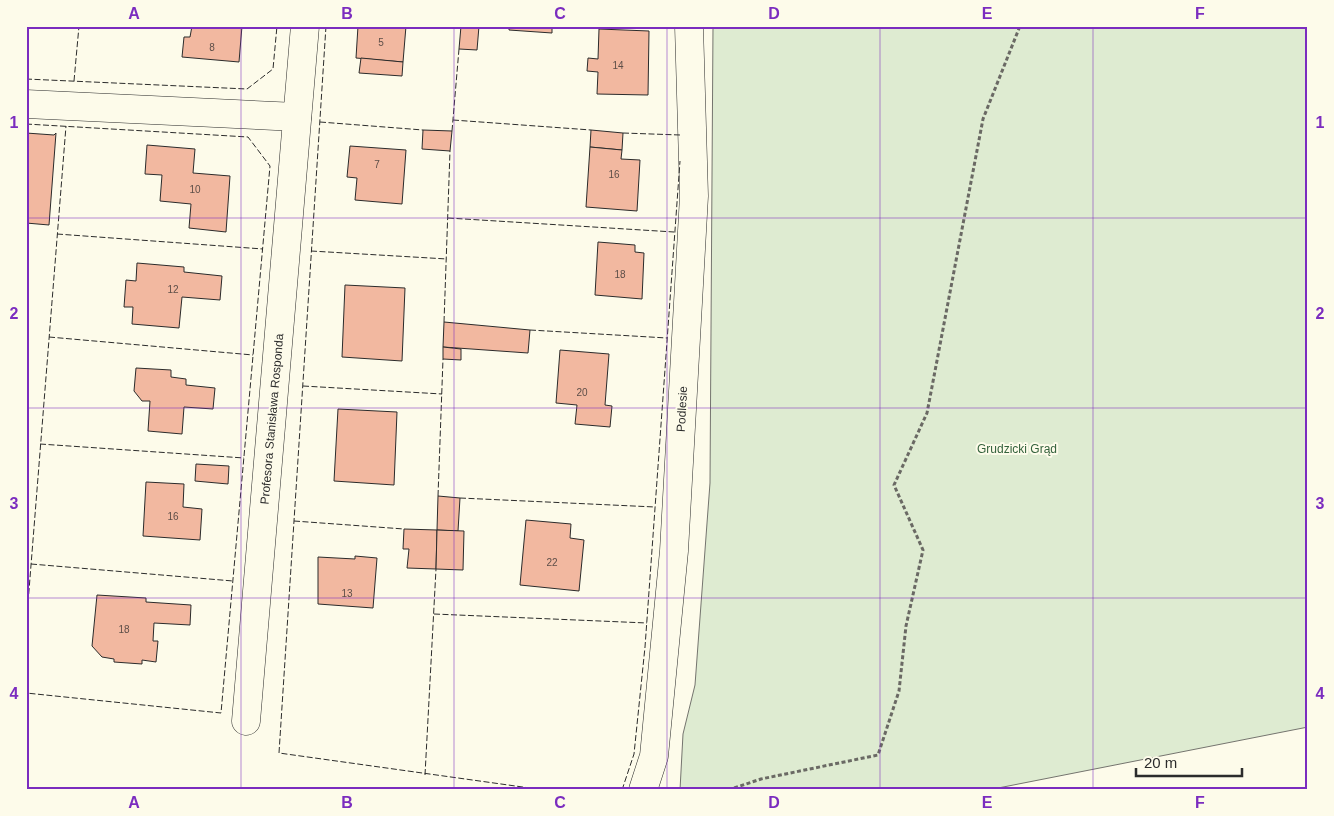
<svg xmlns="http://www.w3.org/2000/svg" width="1334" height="816" font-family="Arial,sans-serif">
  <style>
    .green { fill: #deebd1; stroke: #74746e }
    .building { fill: #f2b8a0; stroke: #2b2b2b }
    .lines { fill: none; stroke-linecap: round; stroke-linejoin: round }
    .street-casing { stroke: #2b2b2b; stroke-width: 29 }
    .secondary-casing { stroke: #2b2b2b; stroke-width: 29 }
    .path { stroke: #6a6964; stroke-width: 3; stroke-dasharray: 4 2.5; stroke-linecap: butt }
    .street { stroke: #fdfbea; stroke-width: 28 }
    .secondary { stroke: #fdfbea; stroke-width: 28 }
    .fence { stroke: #2b2b2b; stroke-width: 1; stroke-dasharray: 6 2.5; stroke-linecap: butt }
    .grid { fill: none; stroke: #7b2cbf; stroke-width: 1; stroke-opacity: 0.55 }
    .labels { text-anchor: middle; stroke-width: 4; stroke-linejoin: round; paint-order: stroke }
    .number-label { font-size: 10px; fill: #5d4e48 }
    .street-label { font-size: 12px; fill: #2b2b2b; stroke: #fdfbea }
    .park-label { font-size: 12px; fill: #34623c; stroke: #fdfbea }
    .neatline { fill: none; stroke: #7b2cbf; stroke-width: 2 }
    .grid-label { font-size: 16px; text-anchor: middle; font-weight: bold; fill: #7b2cbf }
  </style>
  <rect width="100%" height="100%" fill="#fdfbea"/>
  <!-- green -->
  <polygon class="green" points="713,26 1308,26 1308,727 988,790 680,790 683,734 695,685 710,483"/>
  <!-- building -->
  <g class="building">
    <polygon points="192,26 242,26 239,62 182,57 184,37 190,37"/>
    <polygon points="358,26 406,26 403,62 356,58"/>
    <polygon points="461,26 479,26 477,50 459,49"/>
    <polygon points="509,26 552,26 552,33 509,30"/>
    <polygon points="599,29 649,31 648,95 597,94 598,72 587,71 588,58 598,59"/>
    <polygon points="361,58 403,62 402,76 359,73"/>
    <polygon points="423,130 452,131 450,151 422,149"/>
    <polygon points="591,130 623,133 622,150 590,147"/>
    <polygon points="26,133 54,135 56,133 49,225 26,223"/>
    <polygon points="147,145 195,149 193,173 230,176 226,232 189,228 191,204 160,201 162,175 145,174"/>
    <polygon points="350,146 406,150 402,204 355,200 357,178 347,177"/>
    <polygon points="590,147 622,150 621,159 640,160 637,211 586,207"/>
    <polygon points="598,242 635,245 635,252 644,253 642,299 595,295"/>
    <polygon points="137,263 184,267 184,272 222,276 220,300 182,297 179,328 132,324 133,307 124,307 126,280 136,281"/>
    <polygon points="345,285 405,288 402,361 342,357"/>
    <polygon points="444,322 530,330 528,353 443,347"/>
    <polygon points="443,347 461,349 461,360 443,359"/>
    <polygon points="560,350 609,354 605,405 612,406 610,427 575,424 577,405 556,403"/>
    <polygon points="136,368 171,370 171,377 186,379 186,385 215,388 213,409 184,407 182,434 148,431 150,401 142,401 134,391"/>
    <polygon points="338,409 397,412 394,485 334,481"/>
    <polygon points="196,464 229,466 228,484 195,481"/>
    <polygon points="146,482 184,484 183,507 202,509 200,540 143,536"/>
    <polygon points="438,496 460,498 458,531 437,530"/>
    <polygon points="526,520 571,524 570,538 584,540 579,591 520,585"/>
    <polygon points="404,529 437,530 436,569 407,568 409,549 403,549"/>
    <polygon points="437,530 464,531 463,570 436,569"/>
    <polygon points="355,556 377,558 373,608 318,604 318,557 355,559"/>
    <polygon points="97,595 146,598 146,602 191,605 190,625 154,623 153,641 158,641 156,662 142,660 142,664 114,662 114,659 102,657 92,646"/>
  </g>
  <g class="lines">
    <defs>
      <g id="street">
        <polyline points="26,104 297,117"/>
        <polyline points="246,721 305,26"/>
      </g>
      <polyline id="secondary" points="643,790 654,756 674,551 694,196 689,26"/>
    </defs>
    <!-- street casing -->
    <use href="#street" class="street-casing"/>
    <!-- secondary casing -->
    <use href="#secondary" class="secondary-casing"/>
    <!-- path -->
    <polyline class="path" points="728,790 761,779 878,755 899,691 906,626 923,550 894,485 927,413 983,119 1020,26"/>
    <!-- street -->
    <use href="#street" class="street"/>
    <!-- secondary -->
    <use href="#secondary" class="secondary"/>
    <!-- fence -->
    <g class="fence">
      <polyline points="326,26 279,753 544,790"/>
      <polyline points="26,79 247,89 273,69 277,26"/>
      <polyline points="74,81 79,26"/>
      <polyline points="453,120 591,130"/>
      <polyline points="320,122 423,130"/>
      <polyline points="26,124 248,137 270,166 221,713 26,693"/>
      <polyline points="452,131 459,49"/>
      <polyline points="623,133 680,135"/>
      <polyline points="448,218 674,232"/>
      <polyline points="57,234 263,249"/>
      <polyline points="311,251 447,259"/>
      <polyline points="444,322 450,151"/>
      <polyline points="530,330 667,338"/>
      <polyline points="49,337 253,355"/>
      <polyline points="303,386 442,394"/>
      <polyline points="40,444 244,458"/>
      <polyline points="438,496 443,359"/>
      <polyline points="460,498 655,507"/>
      <polyline points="294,521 404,529"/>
      <polyline points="31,564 233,581"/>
      <polyline points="434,614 647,623"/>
      <polyline points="26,628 66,126"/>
      <polyline points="425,775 436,569"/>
      <polyline points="622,790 634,754 645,647 680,161"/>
    </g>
  </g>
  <!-- grid -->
  <path class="grid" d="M241 26V790M454 26V790M667 26V790M880 26V790M1093 26V790M26 218H1308M26 408H1308M26 598H1308"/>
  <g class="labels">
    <!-- number labels -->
    <g class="number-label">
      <text x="381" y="46">5</text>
      <text x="212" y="51">8</text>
      <text x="618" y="69">14</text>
      <text x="377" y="168">7</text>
      <text x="614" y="178">16</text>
      <text x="195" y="193">10</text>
      <text x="620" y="278">18</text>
      <text x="173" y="293">12</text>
      <text x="582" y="396">20</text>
      <text x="173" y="520">16</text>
      <text x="552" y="566">22</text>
      <text x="347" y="597">13</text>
      <text x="124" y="633">18</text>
    </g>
    <!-- street labels -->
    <g class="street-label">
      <text transform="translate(682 409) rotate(-87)" y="4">Podlesie</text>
      <text transform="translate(272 419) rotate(-85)" y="4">Profesora Stanisława Rosponda</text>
    </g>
    <!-- park labels -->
    <g class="park-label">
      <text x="1017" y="453">Grudzicki Grąd</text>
    </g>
  </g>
  <!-- border -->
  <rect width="1334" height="816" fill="none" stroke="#fdfbea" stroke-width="55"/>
  <!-- scale -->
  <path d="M1136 768v8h106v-8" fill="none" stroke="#2b2b2b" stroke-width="2.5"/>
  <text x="1144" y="768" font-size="15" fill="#2b2b2b" stroke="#fdfbea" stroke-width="4" paint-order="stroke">20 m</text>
  <rect x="28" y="28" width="1278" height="760" class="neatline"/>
  <g class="grid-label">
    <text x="134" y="19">A</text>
    <text x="347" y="19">B</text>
    <text x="560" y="19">C</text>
    <text x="774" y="19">D</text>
    <text x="987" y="19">E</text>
    <text x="1200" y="19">F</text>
    <text x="14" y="128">1</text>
    <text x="1320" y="128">1</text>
    <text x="14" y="319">2</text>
    <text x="1320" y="319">2</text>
    <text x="14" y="509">3</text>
    <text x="1320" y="509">3</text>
    <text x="14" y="699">4</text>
    <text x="1320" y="699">4</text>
    <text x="134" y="808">A</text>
    <text x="347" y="808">B</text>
    <text x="560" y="808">C</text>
    <text x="774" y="808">D</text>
    <text x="987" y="808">E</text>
    <text x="1200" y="808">F</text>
  </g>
</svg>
